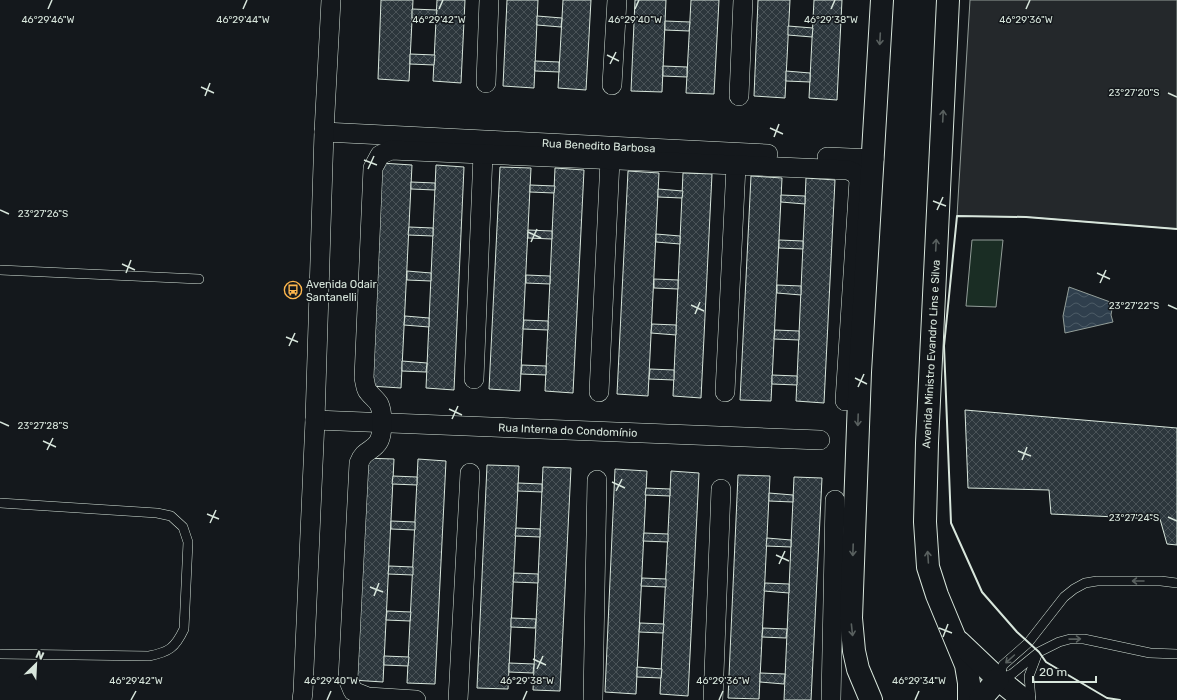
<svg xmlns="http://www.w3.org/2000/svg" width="1177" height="700" font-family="Rubik,sans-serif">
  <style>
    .pitch { fill: #1a2d24; stroke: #939e99 }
    .parking { fill: #24282b; stroke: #939e99 }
    .water { fill: url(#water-waves); stroke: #939e99 }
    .building { fill: url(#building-cross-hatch); stroke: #d8e6dc }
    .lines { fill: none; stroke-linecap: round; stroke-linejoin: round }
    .lane-casing { stroke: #d8e6dc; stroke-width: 10 }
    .street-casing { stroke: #d8e6dc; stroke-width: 20 }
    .secondary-casing { stroke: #d8e6dc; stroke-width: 24 }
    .lane { stroke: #14181c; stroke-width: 9 }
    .street { stroke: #14181c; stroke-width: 19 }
    .secondary { stroke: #14181c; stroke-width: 22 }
    .wall { stroke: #d8e6dc; stroke-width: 2 }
    .oneway { stroke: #59605f }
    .ticks { fill: none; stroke: #d8e6dc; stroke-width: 1.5 }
    .labels { text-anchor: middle; stroke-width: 3; stroke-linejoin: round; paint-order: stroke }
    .street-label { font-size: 11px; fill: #d8e6dc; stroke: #14181c }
    .poi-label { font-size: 11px; fill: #d8e6dc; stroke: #14181c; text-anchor: start }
    .ticks-label { font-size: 10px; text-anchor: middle; fill: #d8e6dc; stroke: #14181c; stroke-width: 3; stroke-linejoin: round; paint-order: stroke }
  </style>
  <defs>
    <pattern id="water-waves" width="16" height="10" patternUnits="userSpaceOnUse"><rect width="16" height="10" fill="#2f3f4d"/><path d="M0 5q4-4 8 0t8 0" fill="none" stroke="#4c5b66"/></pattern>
    <pattern id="building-cross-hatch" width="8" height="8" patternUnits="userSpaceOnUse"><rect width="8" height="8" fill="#2c363c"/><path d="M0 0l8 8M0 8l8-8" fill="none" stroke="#4a5358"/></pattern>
  </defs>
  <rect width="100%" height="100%" fill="#14181c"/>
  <!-- pitch -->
  <polygon class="pitch" points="972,240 1003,240 996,307 966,306"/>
  <!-- parking -->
  <polygon class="parking" points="970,0 1177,0 1177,229 1026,217 957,216"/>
  <!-- water -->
  <polygon class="water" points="1069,287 1113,303 1111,315 1113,322 1065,333 1063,316"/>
  <!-- building -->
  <g class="building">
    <polygon points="381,0 413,0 409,81 378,79"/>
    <polygon points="437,0 465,0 461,83 433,81"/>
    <polygon points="507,0 538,0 534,88 503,86"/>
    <polygon points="563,0 591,0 586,90 558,88"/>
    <polygon points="635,0 666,0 662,92 631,91"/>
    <polygon points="691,0 719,0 714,94 686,93"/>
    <polygon points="758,0 790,0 785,98 754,96"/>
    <polygon points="814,0 842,0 837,100 809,98"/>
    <polygon points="412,9 437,10 436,19 412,18"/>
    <polygon points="537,16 562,18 561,27 537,25"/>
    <polygon points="665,21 690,22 689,31 665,30"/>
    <polygon points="788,26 813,28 812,37 788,35"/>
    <polygon points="410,54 435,55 434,65 410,64"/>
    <polygon points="535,61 559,62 559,72 535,71"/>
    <polygon points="663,66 687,67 687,77 663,76"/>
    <polygon points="786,71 810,73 810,82 786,81"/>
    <polygon points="381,163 412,165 401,388 370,386"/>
    <polygon points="436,165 464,167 454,390 426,388"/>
    <polygon points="500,167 531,168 520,391 489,389"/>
    <polygon points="555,168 584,170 573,393 545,391"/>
    <polygon points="628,171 659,173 648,396 617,394"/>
    <polygon points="683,173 712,174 701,398 673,396"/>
    <polygon points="751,176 782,178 771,401 740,400"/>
    <polygon points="806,178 835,180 824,403 796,401"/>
    <polygon points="411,182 435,183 435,190 411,189"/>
    <polygon points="530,185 555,186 554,193 530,192"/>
    <polygon points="658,189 683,191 682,198 658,197"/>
    <polygon points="781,195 805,196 805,204 781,202"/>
    <polygon points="409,227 433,228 433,236 408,235"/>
    <polygon points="528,230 552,231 552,239 528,238"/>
    <polygon points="656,234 680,236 680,244 656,242"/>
    <polygon points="779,240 803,241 803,249 779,248"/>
    <polygon points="407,271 431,273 431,281 407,280"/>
    <polygon points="526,275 550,276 550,284 526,283"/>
    <polygon points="654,279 678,280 678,289 654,288"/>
    <polygon points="777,285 801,286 801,295 777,293"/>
    <polygon points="405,316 429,318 429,327 404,325"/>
    <polygon points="524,320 548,321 548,330 523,329"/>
    <polygon points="652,324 676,325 676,335 651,333"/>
    <polygon points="775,330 799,331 799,340 774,339"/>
    <polygon points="402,361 427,363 426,372 402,371"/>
    <polygon points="522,365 546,366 546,375 521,374"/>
    <polygon points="650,369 674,370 674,380 649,379"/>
    <polygon points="772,375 797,376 797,385 772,384"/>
    <polygon points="965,410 1177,428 1177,545 1167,544 1160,519 1051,514 1049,490 968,488"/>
    <polygon points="362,458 394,459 383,682 352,680"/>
    <polygon points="418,459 446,461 435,684 407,683"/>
    <polygon points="487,465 519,466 508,689 477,688"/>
    <polygon points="543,467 571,468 560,691 533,690"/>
    <polygon points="615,469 647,471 636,694 605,692"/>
    <polygon points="671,471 699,473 688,696 660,694"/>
    <polygon points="738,475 770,476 759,699 728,698"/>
    <polygon points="393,476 417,477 417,485 392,484"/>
    <polygon points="794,477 822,478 811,700 784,700"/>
    <polygon points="518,483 542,484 542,492 518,491"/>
    <polygon points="646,488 670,489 670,496 645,495"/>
    <polygon points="769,493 793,495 793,502 769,501"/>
    <polygon points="391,521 415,522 415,530 391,529"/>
    <polygon points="516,528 540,529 540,537 515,536"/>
    <polygon points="644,533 668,534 668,542 643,541"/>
    <polygon points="767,538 791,540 791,547 766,546"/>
    <polygon points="389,566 413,567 413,575 388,574"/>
    <polygon points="514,573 538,574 538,583 513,582"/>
    <polygon points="642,578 666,579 666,587 641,586"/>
    <polygon points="765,583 789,584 789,593 764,591"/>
    <polygon points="387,611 411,612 410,621 386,620"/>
    <polygon points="511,618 536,619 535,628 511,627"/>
    <polygon points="640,623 664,624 663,633 639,632"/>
    <polygon points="763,628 787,629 786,638 762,637"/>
    <polygon points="384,656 409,657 408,666 384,665"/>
    <polygon points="509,663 534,664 533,673 509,672"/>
    <polygon points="637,667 662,669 661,678 637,677"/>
    <polygon points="760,673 785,674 784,684 760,682"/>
  </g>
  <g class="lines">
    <defs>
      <g id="lane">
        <polyline points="0,270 199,279"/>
        <path d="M0 503 157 513 171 516 183 527 188 542 184 629C175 648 169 652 149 656L0 654"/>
        <polyline points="999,678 1003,665 1028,643 1064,597 1074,589 1085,583 1097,581 1161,581 1177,583"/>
        <polyline points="1000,679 1012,674 1039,652 1059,642 1070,639 1084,639 1150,653 1177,654"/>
        <polyline points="1031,700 1029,676 1037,655"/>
      </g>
      <g id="street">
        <polyline points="486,83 489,0"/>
        <polyline points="612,85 617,0"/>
        <polyline points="739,96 743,0"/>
        <path id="s1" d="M324 132 768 154"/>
        <polyline points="827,157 874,159"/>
        <polyline points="474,379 483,154"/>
        <polyline points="599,392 610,160"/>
        <polyline points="725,392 736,166"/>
        <path id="s2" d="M315 420 820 440"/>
        <polyline points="302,700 303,692 315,420 324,132 331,0"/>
        <path d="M416 700 368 697 353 691 348 679 359 463C364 449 373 452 379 441 383 433 383 412 379 404 376 399 370 395 367 390 365 386 365 381 364 378L373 168 380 155 391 150 848 170 855 173 859 180 845 401"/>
        <polyline points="458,700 470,473"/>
        <polyline points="593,700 597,480"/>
        <polyline points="713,700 721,489"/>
        <polyline points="831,700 835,500"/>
      </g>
      <g id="secondary">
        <polyline points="948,0 927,443 925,522 928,567 937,595 966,665 969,683 969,700"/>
        <polyline points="959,642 998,679 1024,700"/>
        <polyline points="871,700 858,669 854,651 851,618 860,372 882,0"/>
        <polyline points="980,700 998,679"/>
      </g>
    </defs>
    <!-- lane casing -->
    <use href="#lane" class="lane-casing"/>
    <!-- street casing -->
    <use href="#street" class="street-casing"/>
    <!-- secondary casing -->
    <use href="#secondary" class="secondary-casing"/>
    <!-- lane -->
    <use href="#lane" class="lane"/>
    <!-- street -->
    <use href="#street" class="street"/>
    <!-- secondary -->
    <use href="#secondary" class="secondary"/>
    <!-- wall -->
    <polyline class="wall" points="1120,700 1107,698 1046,662 1039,652 1017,632 982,592 951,523 944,346 957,216 1026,217 1177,229"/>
  </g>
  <!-- one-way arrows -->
  <defs><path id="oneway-shaft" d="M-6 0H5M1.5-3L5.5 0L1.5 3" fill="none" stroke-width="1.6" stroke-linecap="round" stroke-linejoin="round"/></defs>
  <g class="oneway">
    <use href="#oneway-shaft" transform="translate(880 39) rotate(93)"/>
    <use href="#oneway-shaft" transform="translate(943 116) rotate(-87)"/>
    <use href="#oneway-shaft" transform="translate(936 245) rotate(-87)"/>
    <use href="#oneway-shaft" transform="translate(858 420) rotate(92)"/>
    <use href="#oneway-shaft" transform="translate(853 550) rotate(92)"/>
    <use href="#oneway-shaft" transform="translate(928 557) rotate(-94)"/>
    <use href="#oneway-shaft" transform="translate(1138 581) rotate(180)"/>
    <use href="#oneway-shaft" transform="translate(852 630) rotate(84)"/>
    <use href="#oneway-shaft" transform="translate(1075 639) rotate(-1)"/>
    <use href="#oneway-shaft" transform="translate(1010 659) rotate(138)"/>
  </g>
  <!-- ticks -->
  <path class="ticks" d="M48 9 52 0M243 9 247 0M439 9 443 0M635 9 639 0M831 9 835 0M1026 9 1030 0M607 55 619 61M610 64 616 52M201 87 214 93M1168 93 1177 97M205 96 210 83M770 128 783 134M774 137 779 124M364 160 377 165M368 169 374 156M933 201 946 206M0 210 9 214M937 210 943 197M528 232 541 238M531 242 537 229M122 264 135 270M126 273 131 260M1097 273 1110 279M1100 283 1106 270M691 305 704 311M1168 305 1177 309M695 314 700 302M286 337 298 342M289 346 295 333M855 378 867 384M858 387 864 374M449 409 462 415M452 419 458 406M0 422 9 426M43 441 56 447M47 450 53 438M1018 451 1031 456M1022 460 1027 447M612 482 625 488M616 491 622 479M207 514 219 519M1168 517 1177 521M210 523 216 510M776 555 789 561M779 564 785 551M370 587 383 592M374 596 379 583M939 628 952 633M943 637 948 624M533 659 546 665M537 669 543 656M131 700 136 691M327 700 331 691M523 700 527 691M719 700 723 691M915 700 919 691"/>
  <!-- icons -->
  <defs>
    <symbol id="bus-ring" viewBox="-11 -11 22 22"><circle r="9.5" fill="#14181c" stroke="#ffb74d" stroke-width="1.5"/><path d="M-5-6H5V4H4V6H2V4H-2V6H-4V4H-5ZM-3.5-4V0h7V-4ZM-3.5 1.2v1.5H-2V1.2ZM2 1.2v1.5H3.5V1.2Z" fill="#ffb74d"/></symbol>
  </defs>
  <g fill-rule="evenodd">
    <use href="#bus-ring" x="283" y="280" width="20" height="20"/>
  </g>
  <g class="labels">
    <!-- street labels -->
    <g class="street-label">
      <text dy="4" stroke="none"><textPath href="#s1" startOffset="275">Rua Benedito Barbosa</textPath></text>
      <text transform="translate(931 354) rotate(-87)" y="4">Avenida Ministro Evandro Lins e Silva</text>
      <text dy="4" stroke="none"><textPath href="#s2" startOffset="253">Rua Interna do Condomínio</textPath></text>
    </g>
    <!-- poi labels -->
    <g class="poi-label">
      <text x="306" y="288">Avenida Odair<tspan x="306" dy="13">Santanelli</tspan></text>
    </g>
  </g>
  <g class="ticks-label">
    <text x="48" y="23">46°29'46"W</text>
    <text x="243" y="23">46°29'44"W</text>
    <text x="439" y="23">46°29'42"W</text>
    <text x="635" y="23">46°29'40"W</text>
    <text x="831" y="23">46°29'38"W</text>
    <text x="1026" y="23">46°29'36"W</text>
    <text x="1134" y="96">23°27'20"S</text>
    <text x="43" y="217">23°27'26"S</text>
    <text x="1134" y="309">23°27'22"S</text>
    <text x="43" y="429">23°27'28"S</text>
    <text x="1134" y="521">23°27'24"S</text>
    <text x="136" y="684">46°29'42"W</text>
    <text x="331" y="684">46°29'40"W</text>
    <text x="527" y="684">46°29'38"W</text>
    <text x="723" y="684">46°29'36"W</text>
    <text x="919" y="684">46°29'34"W</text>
  </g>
  <!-- north arrow -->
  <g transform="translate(36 664) rotate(24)" stroke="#14181c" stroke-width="3" paint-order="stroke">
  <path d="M0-3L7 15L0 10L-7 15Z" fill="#d8e6dc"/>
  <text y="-6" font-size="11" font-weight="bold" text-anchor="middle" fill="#d8e6dc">N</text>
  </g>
  <!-- scale -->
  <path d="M1033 676v6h63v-6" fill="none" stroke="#d8e6dc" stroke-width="2"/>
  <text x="1039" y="676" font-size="12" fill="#d8e6dc" stroke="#14181c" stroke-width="3" paint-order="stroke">20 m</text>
</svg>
